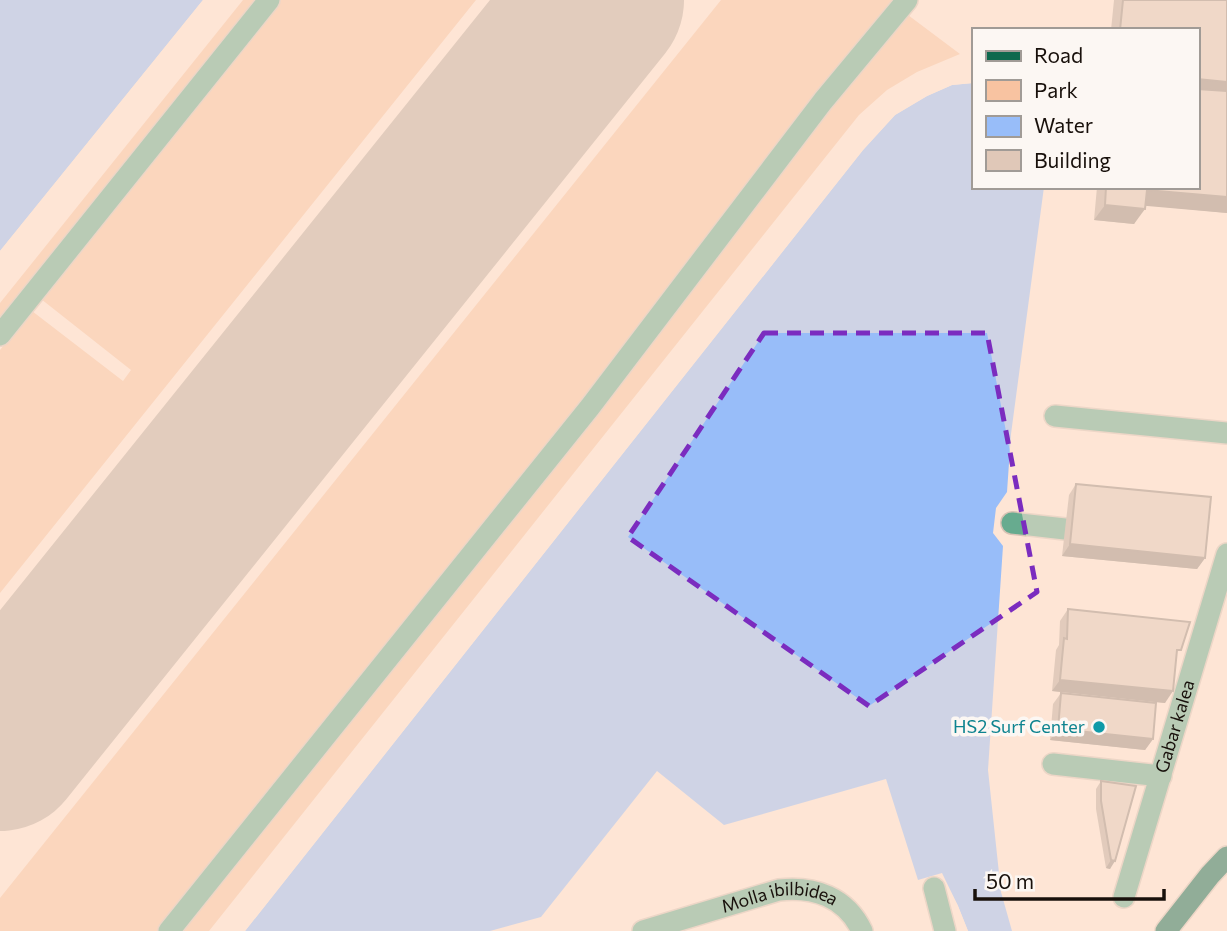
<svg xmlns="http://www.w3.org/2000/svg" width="1227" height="931" font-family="Commissioner,sans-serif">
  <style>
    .green { fill: #f8c3a1 }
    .water { fill: #98bdf9 }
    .pier { fill: #fee5d5 }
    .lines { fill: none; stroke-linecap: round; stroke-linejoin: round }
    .runway { stroke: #c2ada0; stroke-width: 170 }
    .minor-casing { stroke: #d9c3b5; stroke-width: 24 }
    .major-casing { stroke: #d9c3b5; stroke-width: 24 }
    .minor { stroke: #67ab8f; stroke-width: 21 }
    .major { stroke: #0e694e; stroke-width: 21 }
    .wall { fill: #c1ac9e }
    .shaded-wall { fill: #9d8c81 }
    .building { fill: #e0c8b8; stroke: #9d8c81; stroke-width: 2 }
    .marked { fill: none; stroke: #7b2cbf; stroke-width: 5; stroke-dasharray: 14 9; stroke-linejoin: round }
    .culture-dot { fill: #0f9aa8; stroke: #fcf7f3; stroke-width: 2.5 }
    .labels { text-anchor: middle; stroke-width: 7; stroke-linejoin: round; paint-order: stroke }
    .street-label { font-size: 18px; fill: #18100b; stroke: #fcf7f3 }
    .culture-label { font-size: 18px; fill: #0d838f; stroke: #fcf7f3; text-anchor: end }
  </style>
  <rect width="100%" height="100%" fill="#fee5d5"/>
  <!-- green -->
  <g class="green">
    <polygon points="243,0 261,0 0,324 0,303"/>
    <polygon points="281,0 476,0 0,593 0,350 32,311 123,381 131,370 41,299"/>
    <polygon points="721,0 893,0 343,707 162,931 0,931 0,898"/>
    <polygon points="904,12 960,54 917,72 887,90 859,115 209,931 181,931"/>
  </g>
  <!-- water -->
  <g class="water">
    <polygon points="0,0 203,0 0,251"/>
    <polygon points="973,83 973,187 1044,187 1011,434 1007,492 996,508 993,533 1003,546 988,770 1001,892 1012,931 968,931 958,906 942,873 918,880 886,779 724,825 657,771 541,917 490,931 245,931 863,150 895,115 927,96 952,85"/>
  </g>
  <!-- pier -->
  <g class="pier">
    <polygon points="203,0 207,0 3,253 0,255 0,251"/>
    <polygon points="973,79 973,83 952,85 927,96 895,115 863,150 245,931 242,931 860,148 893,113 925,93 951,82"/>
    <polygon points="941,873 958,906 968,931 964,931 946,891"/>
  </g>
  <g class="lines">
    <!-- runway -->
    <polyline class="runway" points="0,746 599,0"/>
    <defs>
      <g id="minor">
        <polyline points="0,335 269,0"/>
        <polyline points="1055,416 1227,433"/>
        <polyline points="1012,523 1065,529"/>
        <polyline points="1053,764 1161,776"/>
        <polyline points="934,888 945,931"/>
        <path id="s1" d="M1124 897 1227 554"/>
        <polyline points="169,931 590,407 823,101 907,0"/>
        <path id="s2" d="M643 931 779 890C814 886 846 897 862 931"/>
      </g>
      <polyline id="major" points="1166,931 1210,875 1227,857"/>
    </defs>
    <!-- minor casing -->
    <use href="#minor" class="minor-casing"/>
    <!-- major casing -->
    <use href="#major" class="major-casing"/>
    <!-- minor -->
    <use href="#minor" class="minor"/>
    <!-- major -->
    <use href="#major" class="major"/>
  </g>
  <!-- wall -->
  <g class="wall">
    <polygon points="1114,0 1227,0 1227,213 1145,205 1134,224 1094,220 1097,187 1197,187 1197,30 1111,30"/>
    <polygon points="1076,484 1205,558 1197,569 1062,556 1069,495"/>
    <polygon points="1068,609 1177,656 1165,703 1052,691 1056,650 1059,645 1060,621"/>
    <polygon points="1061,693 1153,739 1145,750 1050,740 1053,704"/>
    <polygon points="1101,781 1136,786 1110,869 1106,868 1096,809 1096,789"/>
  </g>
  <!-- shaded-wall -->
  <g class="shaded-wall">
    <polygon points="1197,79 1227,82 1227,98 1197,95"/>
    <polygon points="1147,190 1227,197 1227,213 1136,205"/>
    <polygon points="1105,205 1145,209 1134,224 1094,220"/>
    <polygon points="1070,544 1205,558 1197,569 1062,556"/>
    <polygon points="1060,680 1173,691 1165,703 1052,691"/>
    <polygon points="1058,729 1153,739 1145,750 1050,740"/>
    <polygon points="1111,860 1115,861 1110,869 1106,868"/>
  </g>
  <!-- building -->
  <g class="building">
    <polygon points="1123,0 1227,0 1227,82 1197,79 1197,30 1120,30"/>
    <polygon points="1197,89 1227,91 1227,197 1147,190 1145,209 1105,205 1106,187 1197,187"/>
    <polygon points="1076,484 1211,497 1205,558 1070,544"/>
    <polygon points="1068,609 1190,622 1181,650 1177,650 1173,691 1060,680 1064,638 1067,639"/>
    <polygon points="1061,693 1156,703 1153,739 1058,729"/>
    <polygon points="1101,781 1136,786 1115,861 1111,860 1101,801"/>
  </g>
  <!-- marked area -->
  <path d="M0 0H1227V931H0ZM764 333H987L1037 592 869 706 628 537Z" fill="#fee5d5" fill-opacity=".55" fill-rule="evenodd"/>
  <path class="marked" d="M764 333H987L1037 592 869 706 628 537Z"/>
  <!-- markers -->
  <circle class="culture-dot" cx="1099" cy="727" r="7"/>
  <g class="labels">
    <!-- street labels -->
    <g class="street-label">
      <text dy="6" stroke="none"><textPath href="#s1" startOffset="178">Gabar kalea</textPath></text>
      <text dy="6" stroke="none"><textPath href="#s2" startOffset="142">Molla ibilbidea</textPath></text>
    </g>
    <!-- culture labels -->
    <g class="culture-label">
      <text x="1085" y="733">HS2 Surf Center</text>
    </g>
  </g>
  <!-- legend -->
  <rect x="972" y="28" width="228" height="161" fill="#fcf7f3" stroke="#a19b96" stroke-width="2"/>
  <rect x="986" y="51" width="35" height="10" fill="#0e694e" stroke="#a19b96" stroke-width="2"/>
  <text x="1034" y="63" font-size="21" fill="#18100b">Road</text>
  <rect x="986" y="80" width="35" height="21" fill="#f8c3a1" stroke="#a19b96" stroke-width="2"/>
  <text x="1034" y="98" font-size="21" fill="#18100b">Park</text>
  <rect x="986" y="116" width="35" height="21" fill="#98bdf9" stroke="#a19b96" stroke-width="2"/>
  <text x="1034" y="133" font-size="21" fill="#18100b">Water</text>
  <rect x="986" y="150" width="35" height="21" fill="#e0c8b8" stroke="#a19b96" stroke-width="2"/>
  <text x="1034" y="168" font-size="21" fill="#18100b">Building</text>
  <!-- scale -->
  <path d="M975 889v10h189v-10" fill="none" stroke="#18100b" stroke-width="3.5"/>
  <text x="986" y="889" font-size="21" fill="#18100b" stroke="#fcf7f3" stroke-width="5" paint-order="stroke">50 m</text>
</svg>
